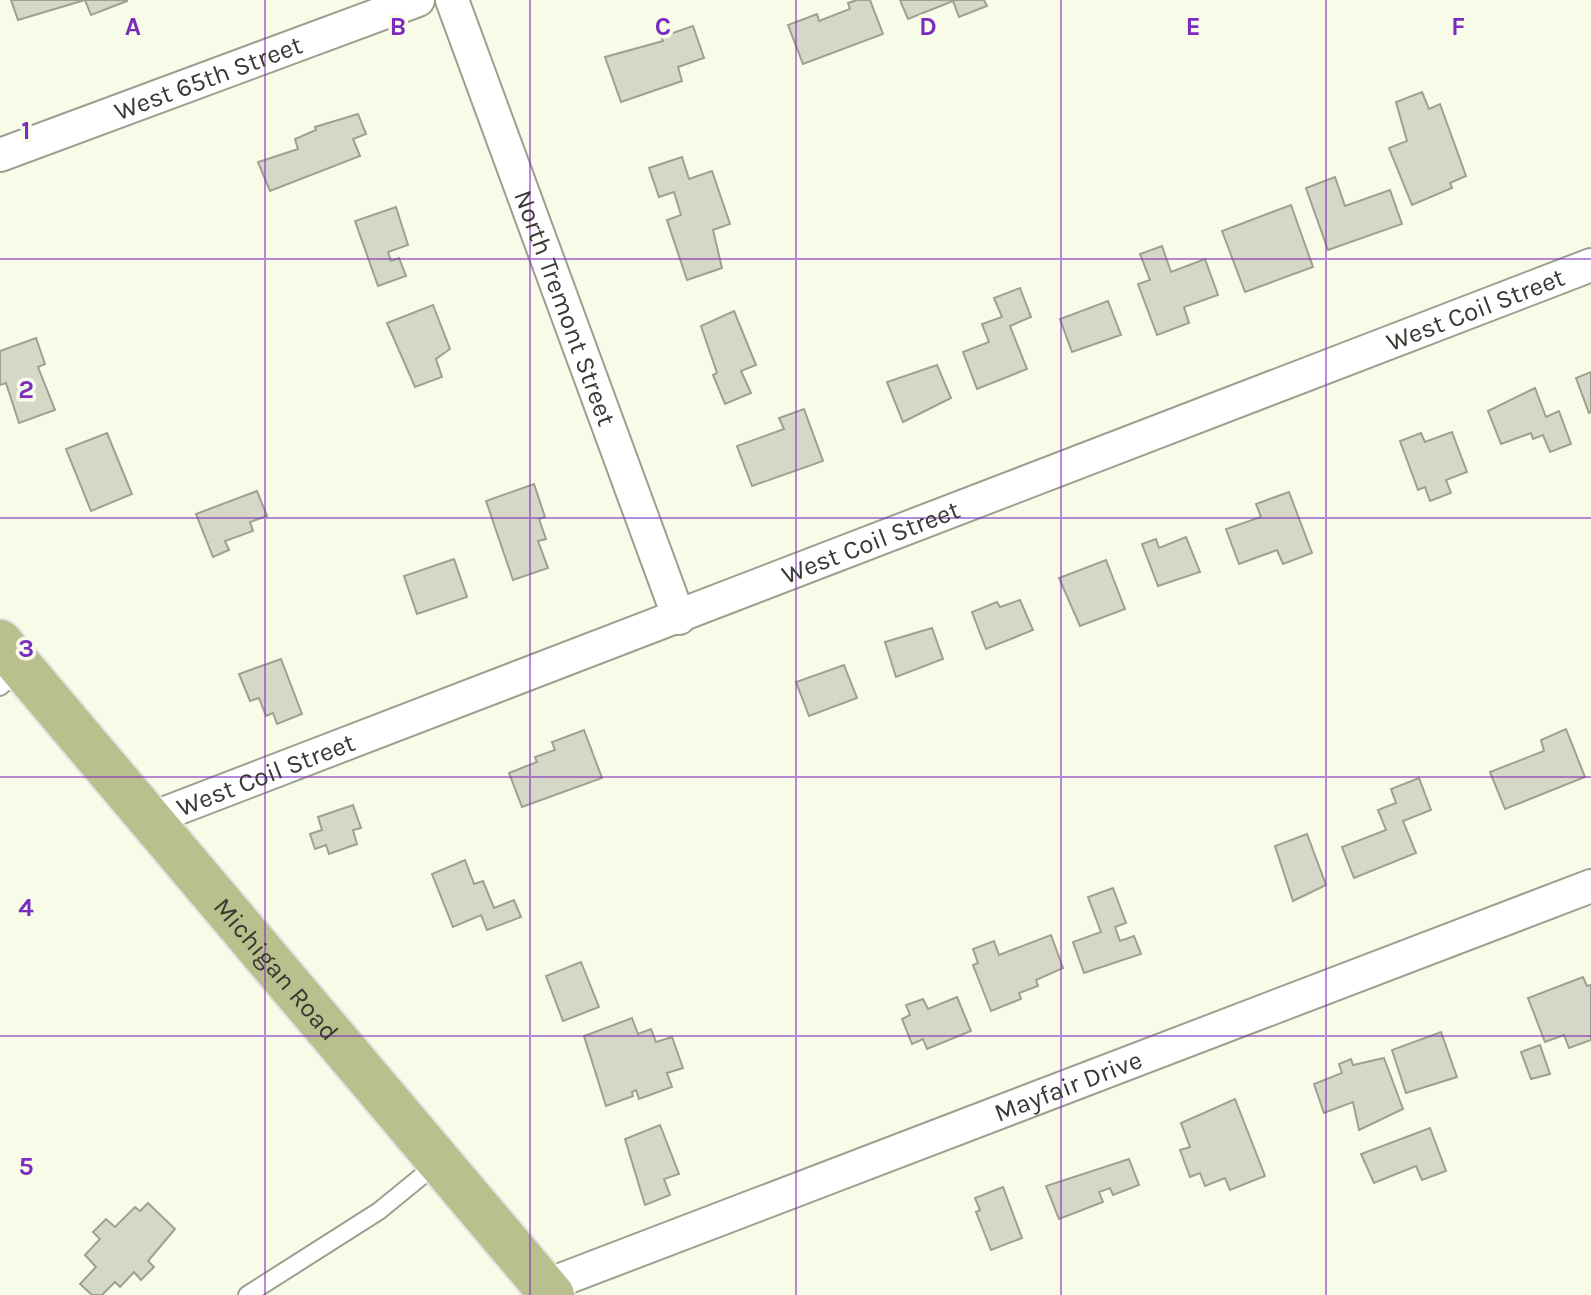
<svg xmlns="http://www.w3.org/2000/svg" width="1591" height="1295" font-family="Karla,sans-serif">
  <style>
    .building { fill: #d5d8c6; stroke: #9ea190; stroke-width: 2 }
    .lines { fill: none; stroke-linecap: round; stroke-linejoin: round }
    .service-casing { stroke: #9d9f8e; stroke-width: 20 }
    .minor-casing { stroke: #9d9f8e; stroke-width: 36 }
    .primary-casing { stroke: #e3e3e2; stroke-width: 48 }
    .service { stroke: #fff; stroke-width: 16 }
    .minor { stroke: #fff; stroke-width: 32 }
    .primary { stroke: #b9bf8d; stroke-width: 44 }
    .grid { fill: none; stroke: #7b2cbf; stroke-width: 2; stroke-opacity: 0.55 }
    .labels { text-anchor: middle; stroke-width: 7; stroke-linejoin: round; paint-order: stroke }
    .street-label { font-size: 26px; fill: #393a33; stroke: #f8fbe8 }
    .grid-label { font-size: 26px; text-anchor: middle; font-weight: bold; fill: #7b2cbf; stroke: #f8fbe8; stroke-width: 7; stroke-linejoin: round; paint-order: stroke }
  </style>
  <rect width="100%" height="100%" fill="#f8fbe8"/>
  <!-- building -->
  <g class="building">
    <polygon points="11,0 127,0 127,1 91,15 85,0 18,20"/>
    <polygon points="857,0 870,0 883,34 803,64 788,25 817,14 819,21 850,9 848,3"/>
    <polygon points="900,0 984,0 987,6 959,17 953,1 908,19"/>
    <polygon points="693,26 704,58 678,67 682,81 621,102 605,57 663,41 661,37"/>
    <polygon points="1422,92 1429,109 1440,104 1466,176 1450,183 1452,188 1412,205 1389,148 1407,141 1396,102"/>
    <polygon points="358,114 366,134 353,139 360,156 270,191 258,162 298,149 295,139 316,130 315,127"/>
    <polygon points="682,157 689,179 712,171 730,224 713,230 722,268 687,280 667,220 681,215 674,192 659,197 649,168"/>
    <polygon points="1335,177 1345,206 1390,190 1402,224 1328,250 1306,188"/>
    <polygon points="1291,205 1313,267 1245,292 1222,231"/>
    <polygon points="396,207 408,245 388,252 391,261 399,258 406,276 378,286 355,221"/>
    <polygon points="1162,246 1171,272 1205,259 1218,295 1184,307 1189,323 1157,335 1138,284 1150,280 1140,254"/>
    <polygon points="1020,288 1031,317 1010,326 1027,369 977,389 963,352 989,342 982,324 1002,317 994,298"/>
    <polygon points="1108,301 1121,335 1072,352 1060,319"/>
    <polygon points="433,305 450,349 436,359 442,377 415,387 387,323"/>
    <polygon points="734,311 756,365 741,371 751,393 725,404 713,375 717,373 701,326"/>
    <polygon points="36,338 45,364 38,367 55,410 19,423 6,383 0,385 0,351"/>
    <polygon points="937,365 951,398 903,422 887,382"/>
    <polygon points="1591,372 1591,412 1589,413 1576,378"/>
    <polygon points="1535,388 1546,417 1559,411 1571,444 1550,452 1543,435 1533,439 1531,433 1501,444 1488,411"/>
    <polygon points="804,409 823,461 752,486 737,446 784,429 779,418"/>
    <polygon points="1452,432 1467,472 1446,480 1451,493 1430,501 1425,487 1418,490 1400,441 1421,433 1425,442"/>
    <polygon points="107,433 132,494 91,511 66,449"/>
    <polygon points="534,484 545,517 539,519 546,539 538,541 548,568 513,580 486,501"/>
    <polygon points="257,491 267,516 250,522 253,531 225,541 229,550 213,557 196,514"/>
    <polygon points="1289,492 1312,553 1283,564 1277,550 1239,564 1226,529 1261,517 1256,504"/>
    <polygon points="1186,537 1200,572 1158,586 1142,544 1156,539 1159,548"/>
    <polygon points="454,559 467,597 417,614 404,576"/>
    <polygon points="1106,560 1125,609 1080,626 1059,578"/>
    <polygon points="1020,600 1033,630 986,649 972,612 997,602 1000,607"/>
    <polygon points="932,628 943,659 896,677 885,642"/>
    <polygon points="281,659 302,714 277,724 273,713 266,716 259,698 250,701 239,674"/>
    <polygon points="844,665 857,698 809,716 796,682"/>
    <polygon points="1566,729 1585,777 1505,809 1490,772 1544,751 1541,740"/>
    <polygon points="584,730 602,778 522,807 509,773 537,762 535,757 555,750 552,742"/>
    <polygon points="1419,778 1431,810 1403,821 1416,853 1354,878 1342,847 1386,830 1378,810 1396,803 1391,789"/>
    <polygon points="353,805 361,828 353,830 357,844 329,854 326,845 315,849 310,834 322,830 318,817"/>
    <polygon points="1307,834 1326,885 1293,901 1275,846"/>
    <polygon points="465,860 474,884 483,881 494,908 514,900 521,917 487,930 481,915 453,927 432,874"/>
    <polygon points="1113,888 1126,923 1115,927 1120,941 1134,936 1141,954 1084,973 1073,942 1101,932 1088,897"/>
    <polygon points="1051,935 1063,968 1036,980 1038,986 1019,993 1021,999 991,1011 973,965 978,963 973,949 994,941 999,955"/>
    <polygon points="581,962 599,1007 563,1021 546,976"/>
    <polygon points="1583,977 1587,986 1591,985 1591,1040 1569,1048 1564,1035 1545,1042 1528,998"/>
    <polygon points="957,997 971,1031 927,1049 923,1039 912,1044 902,1019 910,1015 906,1005 923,999 928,1009"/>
    <polygon points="632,1018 638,1034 651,1029 656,1042 672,1037 683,1068 667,1073 672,1087 639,1099 636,1090 632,1092 633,1096 606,1106 584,1036"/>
    <polygon points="1441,1032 1457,1077 1406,1093 1392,1050"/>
    <polygon points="1540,1045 1550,1074 1531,1079 1521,1052"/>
    <polygon points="1384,1058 1403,1109 1359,1130 1353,1102 1324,1113 1314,1084 1342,1073 1339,1064 1351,1059 1353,1065"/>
    <polygon points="1235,1099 1265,1176 1230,1190 1225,1178 1205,1186 1200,1173 1190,1177 1180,1150 1190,1147 1181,1123"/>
    <polygon points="660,1125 679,1174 664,1179 670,1195 645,1205 625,1139"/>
    <polygon points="1430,1128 1446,1171 1422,1180 1416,1166 1374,1183 1361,1154"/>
    <polygon points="1129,1159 1139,1185 1113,1195 1110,1188 1099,1192 1103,1202 1059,1219 1046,1186"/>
    <polygon points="1003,1187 1022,1238 991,1250 976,1212 980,1210 975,1198"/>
    <polygon points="148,1203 175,1229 148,1261 154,1267 141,1280 134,1272 120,1287 115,1282 102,1295 92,1295 80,1284 96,1267 85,1255 100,1239 93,1232 106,1219 115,1227 135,1207 140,1211"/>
  </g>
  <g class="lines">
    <defs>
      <g id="service">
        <polyline points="0,687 21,669"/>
        <polyline points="247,1295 379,1211 439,1162"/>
      </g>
      <g id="minor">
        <path id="s1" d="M452 0 679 618"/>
        <path id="s2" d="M0 155 418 0"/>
        <path id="s3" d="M150 819 1591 265"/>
        <path id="s4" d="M545 1286 1591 886"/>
      </g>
      <g id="primary">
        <path id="s5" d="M0 642 552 1295"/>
      </g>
    </defs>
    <!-- service casing -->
    <use href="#service" class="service-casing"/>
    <!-- minor casing -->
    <use href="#minor" class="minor-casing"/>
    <!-- primary casing -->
    <use href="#primary" class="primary-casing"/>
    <!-- service -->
    <use href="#service" class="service"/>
    <!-- minor -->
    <use href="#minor" class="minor"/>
    <!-- primary -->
    <use href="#primary" class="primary"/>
  </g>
  <!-- grid -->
  <path class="grid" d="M265 0V1295M530 0V1295M796 0V1295M1061 0V1295M1326 0V1295M0 259H1591M0 518H1591M0 777H1591M0 1036H1591"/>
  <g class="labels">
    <!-- street labels -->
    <g class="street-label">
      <text dy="9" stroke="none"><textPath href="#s2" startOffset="222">West 65th Street</textPath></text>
      <text dy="9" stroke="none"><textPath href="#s1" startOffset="328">North Tremont Street</textPath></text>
      <text dy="9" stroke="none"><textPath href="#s3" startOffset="1420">West Coil Street</textPath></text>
      <text dy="9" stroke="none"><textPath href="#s3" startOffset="772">West Coil Street</textPath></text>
      <text dy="9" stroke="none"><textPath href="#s3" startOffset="124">West Coil Street</textPath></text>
      <text dy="9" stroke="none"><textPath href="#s5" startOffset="428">Michigan Road</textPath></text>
      <text dy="9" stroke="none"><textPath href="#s4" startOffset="560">Mayfair Drive</textPath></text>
    </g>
  </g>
  <g class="grid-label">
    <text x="133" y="35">A</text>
    <text x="398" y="35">B</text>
    <text x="663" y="35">C</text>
    <text x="928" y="35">D</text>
    <text x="1193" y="35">E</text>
    <text x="1458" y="35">F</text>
    <text x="26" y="139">1</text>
    <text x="26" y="398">2</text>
    <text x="26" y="657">3</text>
    <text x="26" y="916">4</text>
    <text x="26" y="1175">5</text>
  </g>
</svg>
